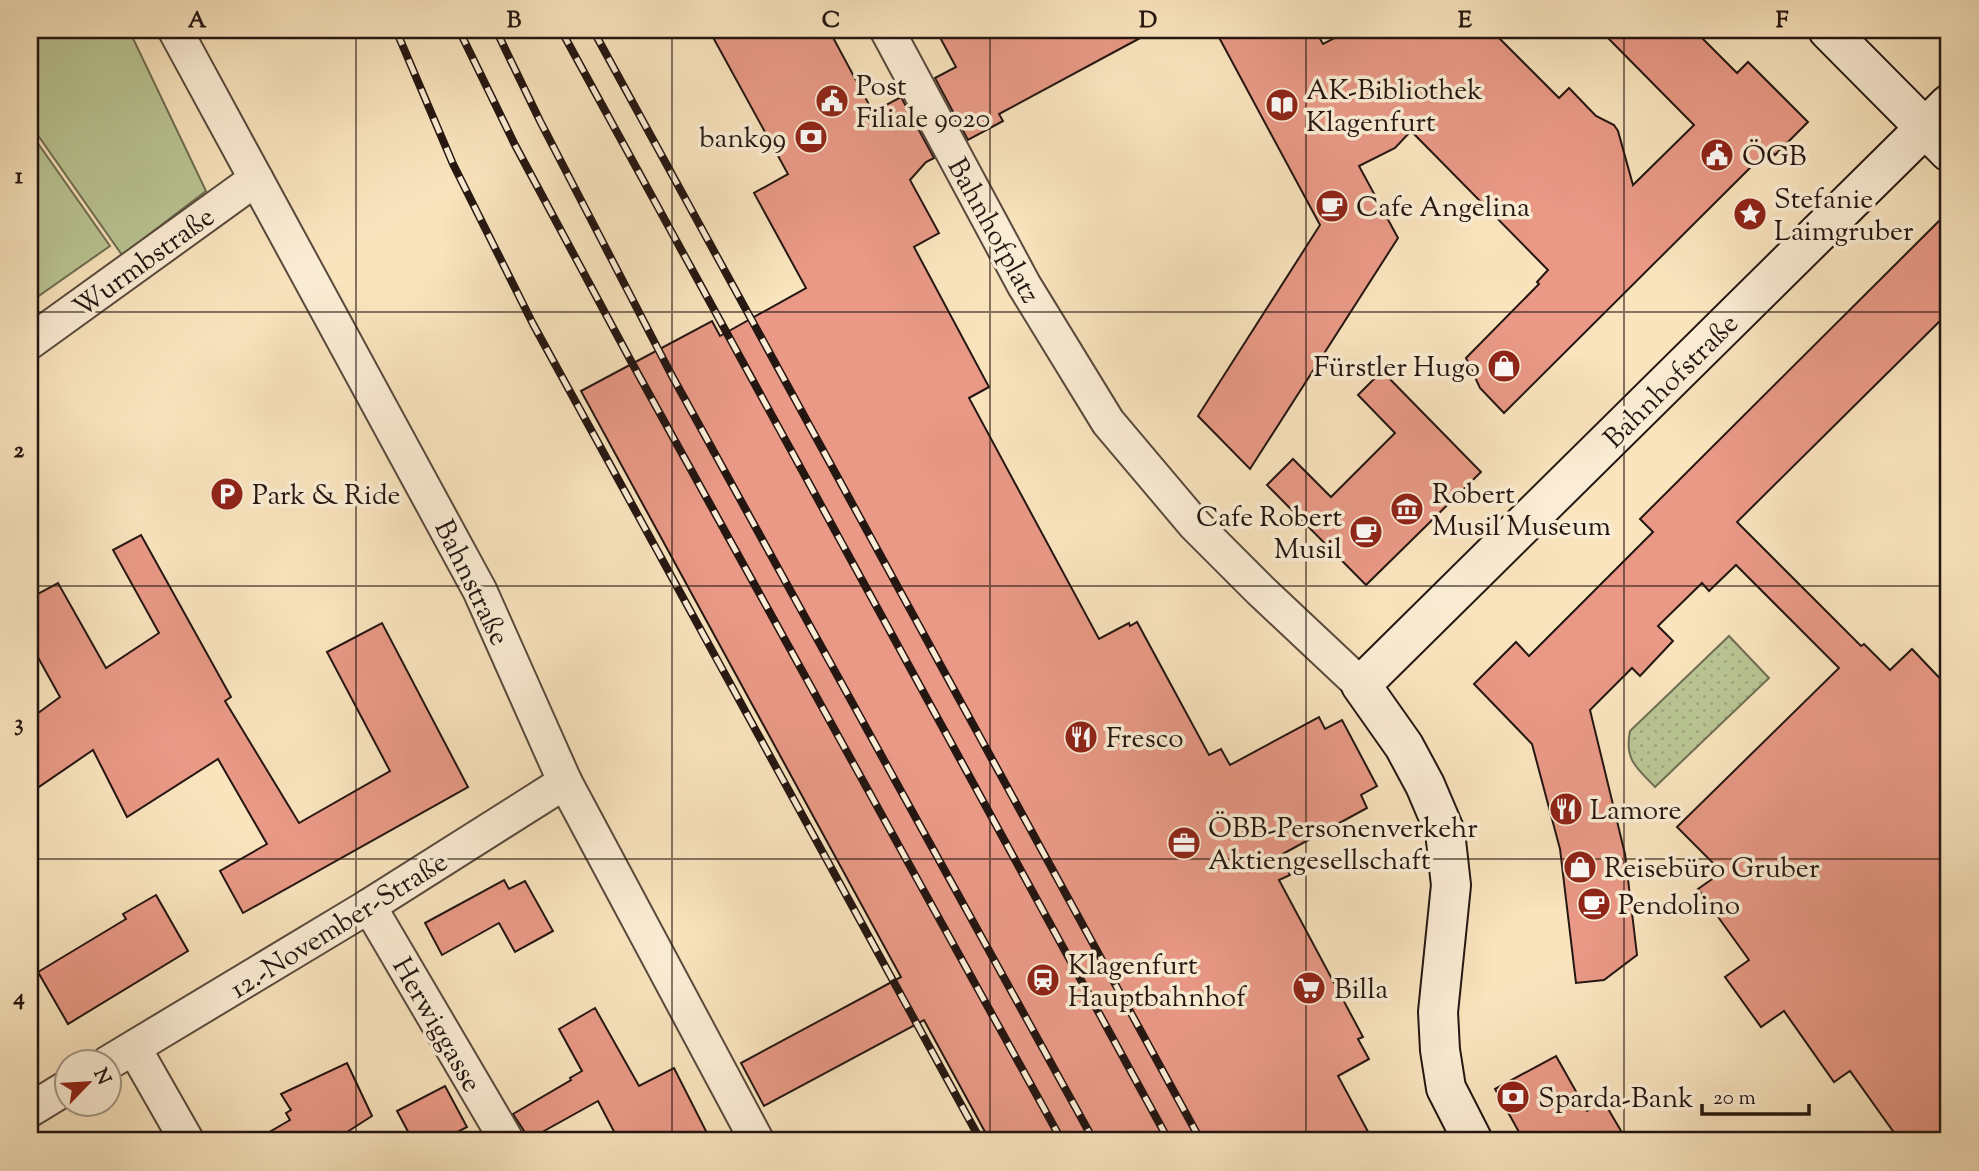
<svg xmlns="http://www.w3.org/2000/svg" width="1979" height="1171" font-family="'Sorts Mill Goudy',serif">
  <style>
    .grass { fill: url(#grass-dots); stroke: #6f6e52; stroke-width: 2 }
    .green { fill: #bac594; stroke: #6f6e52; stroke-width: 2 }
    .building { fill: #e99986; stroke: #241611; stroke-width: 2 }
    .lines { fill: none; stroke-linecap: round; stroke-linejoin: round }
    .street-casing { stroke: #594a3c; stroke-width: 37 }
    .secondary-casing { stroke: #241611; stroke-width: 42 }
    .street { stroke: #fbedd5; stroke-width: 33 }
    .secondary { stroke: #fbedd5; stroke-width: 38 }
    .rail-casing { stroke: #241611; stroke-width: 8 }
    .rail { stroke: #fbedd5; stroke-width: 5; stroke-dasharray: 16; stroke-linecap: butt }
    .grid { fill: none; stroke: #241611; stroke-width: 2; stroke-opacity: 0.55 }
    .labels { text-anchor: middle; stroke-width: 7; stroke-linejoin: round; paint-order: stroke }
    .poi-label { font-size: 28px; fill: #241611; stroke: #fbedd5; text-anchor: start }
    .street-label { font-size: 28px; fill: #241611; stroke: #fbedd5 }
    .neatline { fill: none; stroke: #241611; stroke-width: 2.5 }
    .grid-label { font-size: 23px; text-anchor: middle; font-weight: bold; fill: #241611 }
  </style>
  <defs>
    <pattern id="grass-dots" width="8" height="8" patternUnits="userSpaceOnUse" patternTransform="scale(1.75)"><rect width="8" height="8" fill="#bac594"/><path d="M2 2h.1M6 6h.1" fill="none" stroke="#a0a87f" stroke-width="1.8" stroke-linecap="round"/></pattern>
  </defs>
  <rect width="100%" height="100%" fill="#f9e4be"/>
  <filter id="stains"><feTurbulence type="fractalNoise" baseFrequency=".00286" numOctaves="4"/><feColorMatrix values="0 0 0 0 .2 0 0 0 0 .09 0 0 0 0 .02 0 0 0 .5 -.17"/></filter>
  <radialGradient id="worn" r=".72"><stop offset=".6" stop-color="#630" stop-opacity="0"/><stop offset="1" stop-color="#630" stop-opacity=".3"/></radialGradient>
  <!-- grass -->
  <path class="grass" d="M1729 636 1769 678 1655 787C1637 768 1624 760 1630 731Z"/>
  <!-- green -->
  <g class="green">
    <polygon points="30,30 129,30 206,191 122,255 30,124"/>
    <polygon points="30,132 110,246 30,302"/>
  </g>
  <!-- building -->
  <g class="building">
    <polygon points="709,30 829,30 873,112 901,97 934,158 926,162 910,180 939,233 914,247 989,387 969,398 1099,639 1129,623 1130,626 1137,622 1209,755 1221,749 1230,765 1319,717 1325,729 1342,720 1377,786 1361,795 1367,808 1279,856 1290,875 1279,880 1363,1037 1358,1039 1369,1059 1338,1076 1373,1141 990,1141 924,1020 764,1106 741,1063 901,977 581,391 712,321 720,336 806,288 754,193 788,174"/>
    <polygon points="936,30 1155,30 999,114 1003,121 968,140 935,78 956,67"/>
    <polygon points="1215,30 1315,30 1323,44 1350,30 1491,30 1559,98 1569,88 1596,116 1614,125 1618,131 1633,185 1694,125 1600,30 1694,30 1737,73 1748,62 1808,122 1775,155 1769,149 1504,413 1480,388 1466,358 1539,284 1537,282 1548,270 1411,131 1395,148 1359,166 1398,238 1250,469 1198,416 1320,225"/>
    <polygon points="1949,211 1949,312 1737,522 1861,646 1864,644 1890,670 1912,649 1949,688 1949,1141 1900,1141 1850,1071 1834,1082 1784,1011 1761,1027 1725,977 1749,960 1698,889 1722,872 1677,827 1839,668 1736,565 1709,591 1702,583 1658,626 1673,641 1640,676 1632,668 1590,710 1625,854 1637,955 1604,980 1576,983 1560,849 1532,744 1474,684 1516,642 1529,656 1653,532 1640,519"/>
    <polygon points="1382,371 1481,472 1366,585 1267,485 1293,459 1331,497 1395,433 1358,395"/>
    <polygon points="141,535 231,697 225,701 299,823 390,771 327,652 382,623 468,787 243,913 220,871 267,844 218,759 127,817 93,750 30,793 30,719 60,697 30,643 30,598 58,583 106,668 159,633 113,550"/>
    <polygon points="504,880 509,889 525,881 553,931 515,952 499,923 442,955 425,923"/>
    <polygon points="156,895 188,951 68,1024 38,972 126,919 123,914"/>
    <polygon points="595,1008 639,1086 674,1068 711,1141 619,1141 598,1101 526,1141 524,1131 513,1114 571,1080 570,1078 582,1071 559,1029"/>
    <polygon points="1556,1056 1587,1111 1604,1102 1627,1141 1524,1141 1495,1089"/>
    <polygon points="347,1063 372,1116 333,1141 254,1141 290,1120 286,1113 291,1110 281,1094"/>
    <polygon points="445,1086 467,1127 440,1141 413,1141 397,1111"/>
  </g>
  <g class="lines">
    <defs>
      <g id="street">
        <polyline points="175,30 480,591 565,782 757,1141"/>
        <polyline points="887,30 1024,285 1108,422 1195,525 1260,590 1361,685"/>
        <polyline points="30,342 256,179"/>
        <polyline points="369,906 507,1141"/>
        <polyline points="134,1048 187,1141"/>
        <polyline points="108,1063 369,906 565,782"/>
        <polyline points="30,1110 66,1088"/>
      </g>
      <g id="secondary">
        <polyline points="1828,30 1949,152"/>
        <polyline points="1473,1141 1446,1088 1440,1050 1438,1012 1451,885 1445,832 1425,785 1404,746 1361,685 1949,104"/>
      </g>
    </defs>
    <!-- street casing -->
    <use href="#street" class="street-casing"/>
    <!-- secondary casing -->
    <use href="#secondary" class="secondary-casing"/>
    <!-- street -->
    <use href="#street" class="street"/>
    <!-- secondary -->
    <use href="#secondary" class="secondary"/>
    <defs>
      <g id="rail">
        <polyline points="396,30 453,164 533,324 981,1141"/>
        <polyline points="459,30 515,145 632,363 1062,1141"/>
        <polyline points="496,30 540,121 671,374 1094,1141"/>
        <polyline points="561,30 1169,1141"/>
        <polyline points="593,30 1201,1141"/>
      </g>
    </defs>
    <!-- rail casing -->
    <use href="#rail" class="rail-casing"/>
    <!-- rail -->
    <use href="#rail" class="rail"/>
  </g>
  <!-- grid -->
  <path class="grid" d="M356 30V1141M672 30V1141M990 30V1141M1306 30V1141M1624 30V1141M30 312H1949M30 586H1949M30 859H1949"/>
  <!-- icons -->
  <defs>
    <symbol id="civic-disc" viewBox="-11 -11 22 22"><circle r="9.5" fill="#8f2418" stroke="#fbedd5"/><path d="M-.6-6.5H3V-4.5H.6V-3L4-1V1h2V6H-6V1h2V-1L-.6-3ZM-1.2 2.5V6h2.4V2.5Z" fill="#fff"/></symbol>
    <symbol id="library-disc" viewBox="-11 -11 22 22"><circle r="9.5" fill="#8f2418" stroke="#fbedd5"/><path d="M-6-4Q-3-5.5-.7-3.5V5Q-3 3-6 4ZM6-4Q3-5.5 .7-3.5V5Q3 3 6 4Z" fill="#fff"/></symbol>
    <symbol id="bank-disc" viewBox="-11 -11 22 22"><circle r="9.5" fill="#8f2418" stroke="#fbedd5"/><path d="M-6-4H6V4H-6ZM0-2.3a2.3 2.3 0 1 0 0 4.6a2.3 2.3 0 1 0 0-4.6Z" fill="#fff"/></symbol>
    <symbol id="cafe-disc" viewBox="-11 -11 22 22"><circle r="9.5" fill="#8f2418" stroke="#fbedd5"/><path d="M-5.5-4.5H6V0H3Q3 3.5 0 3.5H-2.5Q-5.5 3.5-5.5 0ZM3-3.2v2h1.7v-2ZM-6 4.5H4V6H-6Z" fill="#fff"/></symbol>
    <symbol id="sight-disc" viewBox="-11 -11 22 22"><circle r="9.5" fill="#8f2418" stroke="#fbedd5"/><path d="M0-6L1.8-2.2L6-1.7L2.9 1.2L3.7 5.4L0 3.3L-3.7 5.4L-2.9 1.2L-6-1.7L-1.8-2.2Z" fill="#fff"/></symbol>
    <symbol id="shop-disc" viewBox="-11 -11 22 22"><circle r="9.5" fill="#8f2418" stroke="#fbedd5"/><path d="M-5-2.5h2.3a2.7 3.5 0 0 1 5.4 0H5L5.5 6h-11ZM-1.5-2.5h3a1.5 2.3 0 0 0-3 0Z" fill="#fff"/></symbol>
    <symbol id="parking-disc" viewBox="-11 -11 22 22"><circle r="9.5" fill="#8f2418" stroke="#fbedd5"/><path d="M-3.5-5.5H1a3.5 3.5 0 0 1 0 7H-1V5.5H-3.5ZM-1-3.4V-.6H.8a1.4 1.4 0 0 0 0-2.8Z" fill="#fff"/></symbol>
    <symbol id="museum-disc" viewBox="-11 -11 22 22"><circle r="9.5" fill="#8f2418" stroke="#fbedd5"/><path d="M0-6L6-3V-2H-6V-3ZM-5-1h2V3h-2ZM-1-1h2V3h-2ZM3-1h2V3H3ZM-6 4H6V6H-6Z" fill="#fff"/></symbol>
    <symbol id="restaurant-disc" viewBox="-11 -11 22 22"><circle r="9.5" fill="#8f2418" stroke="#fbedd5"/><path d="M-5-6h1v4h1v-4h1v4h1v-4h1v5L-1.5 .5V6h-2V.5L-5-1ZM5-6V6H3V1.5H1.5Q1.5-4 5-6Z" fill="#fff"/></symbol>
    <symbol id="office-disc" viewBox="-11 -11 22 22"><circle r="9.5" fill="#8f2418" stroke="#fbedd5"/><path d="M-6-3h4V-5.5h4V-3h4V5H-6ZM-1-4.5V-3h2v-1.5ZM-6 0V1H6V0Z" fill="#fff"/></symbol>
    <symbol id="station-disc" viewBox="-11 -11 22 22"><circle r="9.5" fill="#8f2418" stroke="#fbedd5"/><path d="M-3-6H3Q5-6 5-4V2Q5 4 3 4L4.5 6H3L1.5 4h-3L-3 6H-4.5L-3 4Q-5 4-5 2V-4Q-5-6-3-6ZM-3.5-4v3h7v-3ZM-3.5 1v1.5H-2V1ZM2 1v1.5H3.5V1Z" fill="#fff"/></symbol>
    <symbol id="supermarket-disc" viewBox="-11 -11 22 22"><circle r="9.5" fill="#8f2418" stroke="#fbedd5"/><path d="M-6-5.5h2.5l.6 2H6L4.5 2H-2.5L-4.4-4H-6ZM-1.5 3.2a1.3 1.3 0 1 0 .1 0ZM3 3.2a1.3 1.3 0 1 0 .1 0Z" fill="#fff"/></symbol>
  </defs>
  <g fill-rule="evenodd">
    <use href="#civic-disc" x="813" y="82" width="38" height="38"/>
    <use href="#library-disc" x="1263" y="86" width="38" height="38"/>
    <use href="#bank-disc" x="792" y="118" width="38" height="38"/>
    <use href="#civic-disc" x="1698" y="136" width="38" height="38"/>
    <use href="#cafe-disc" x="1313" y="187" width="38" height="38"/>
    <use href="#sight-disc" x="1731" y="195" width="38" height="38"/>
    <use href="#shop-disc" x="1485" y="347" width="38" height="38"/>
    <use href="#parking-disc" x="208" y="475" width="38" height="38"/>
    <use href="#museum-disc" x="1388" y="490" width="38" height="38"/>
    <use href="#cafe-disc" x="1347" y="513" width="38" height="38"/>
    <use href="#restaurant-disc" x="1062" y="718" width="38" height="38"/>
    <use href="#restaurant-disc" x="1547" y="790" width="38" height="38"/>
    <use href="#office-disc" x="1165" y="824" width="38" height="38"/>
    <use href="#shop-disc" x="1561" y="848" width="38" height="38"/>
    <use href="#cafe-disc" x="1575" y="885" width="38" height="38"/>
    <use href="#station-disc" x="1024" y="961" width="38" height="38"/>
    <use href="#supermarket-disc" x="1290" y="969" width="38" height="38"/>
    <use href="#bank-disc" x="1494" y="1078" width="38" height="38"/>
  </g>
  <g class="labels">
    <!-- poi labels -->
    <g class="poi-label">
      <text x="856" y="95">Post<tspan x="856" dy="32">Filiale 9020</tspan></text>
      <text x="1306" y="99">AK-Bibliothek<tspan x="1306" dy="32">Klagenfurt</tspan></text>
      <text x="786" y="147" text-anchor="end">bank99</text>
      <text x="1742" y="165">ÖGB</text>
      <text x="1774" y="208">Stefanie<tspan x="1774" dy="32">Laimgruber</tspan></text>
      <text x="1356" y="216">Cafe Angelina</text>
      <text x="1480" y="376" text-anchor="end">Fürstler Hugo</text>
      <text x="1432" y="503">Robert<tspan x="1432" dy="32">Musil Museum</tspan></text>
      <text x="252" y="504">Park &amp; Ride</text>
      <text x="1342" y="526" text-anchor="end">Cafe Robert<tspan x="1342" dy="32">Musil</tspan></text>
      <text x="1106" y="747">Fresco</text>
      <text x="1590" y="819">Lamore</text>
      <text x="1208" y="837">ÖBB-Personenverkehr<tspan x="1208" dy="32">Aktiengesellschaft</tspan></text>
      <text x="1604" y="877">Reisebüro Gruber</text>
      <text x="1618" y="914">Pendolino</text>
      <text x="1068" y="974">Klagenfurt<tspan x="1068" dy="32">Hauptbahnhof</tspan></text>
      <text x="1334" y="998">Billa</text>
      <text x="1538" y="1107">Sparda-Bank</text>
    </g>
    <!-- street labels -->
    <g class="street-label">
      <text transform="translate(995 230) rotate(61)" y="10">Bahnhofplatz</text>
      <text transform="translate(143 261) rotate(-36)" y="10">Wurmbstraße</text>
      <text transform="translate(1670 380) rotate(-45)" y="10">Bahnhofstraße</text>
      <text transform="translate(473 582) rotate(64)" y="10">Bahnstraße</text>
      <text transform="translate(338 924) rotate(-32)" y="10">12.-November-Straße</text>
      <text transform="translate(438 1024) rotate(60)" y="10">Herwiggasse</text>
    </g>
  </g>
  <!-- margin -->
  <rect width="1979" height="1171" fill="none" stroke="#f9e4be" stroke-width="77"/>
  <!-- north arrow -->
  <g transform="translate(88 1083) rotate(65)"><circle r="33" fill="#fbedd5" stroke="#a59787" stroke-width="2"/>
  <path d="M0-5L12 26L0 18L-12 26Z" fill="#8f2418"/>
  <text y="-10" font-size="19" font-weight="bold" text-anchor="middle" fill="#241611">N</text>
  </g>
  <!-- scale -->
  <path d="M1702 1104v10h107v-10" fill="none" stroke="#241611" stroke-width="3.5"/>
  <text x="1713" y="1104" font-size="21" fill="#241611" stroke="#fbedd5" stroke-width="5" paint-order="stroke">20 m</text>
  <rect x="38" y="38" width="1902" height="1094" class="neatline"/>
  <g class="grid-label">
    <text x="197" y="27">A</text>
    <text x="514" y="27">B</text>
    <text x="831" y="27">C</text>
    <text x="1148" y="27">D</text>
    <text x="1465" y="27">E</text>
    <text x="1782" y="27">F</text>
    <text x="19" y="183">1</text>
    <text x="19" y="457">2</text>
    <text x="19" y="730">3</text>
    <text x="19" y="1004">4</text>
  </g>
  <rect width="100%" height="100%" filter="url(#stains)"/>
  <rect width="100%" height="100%" fill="url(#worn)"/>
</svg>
